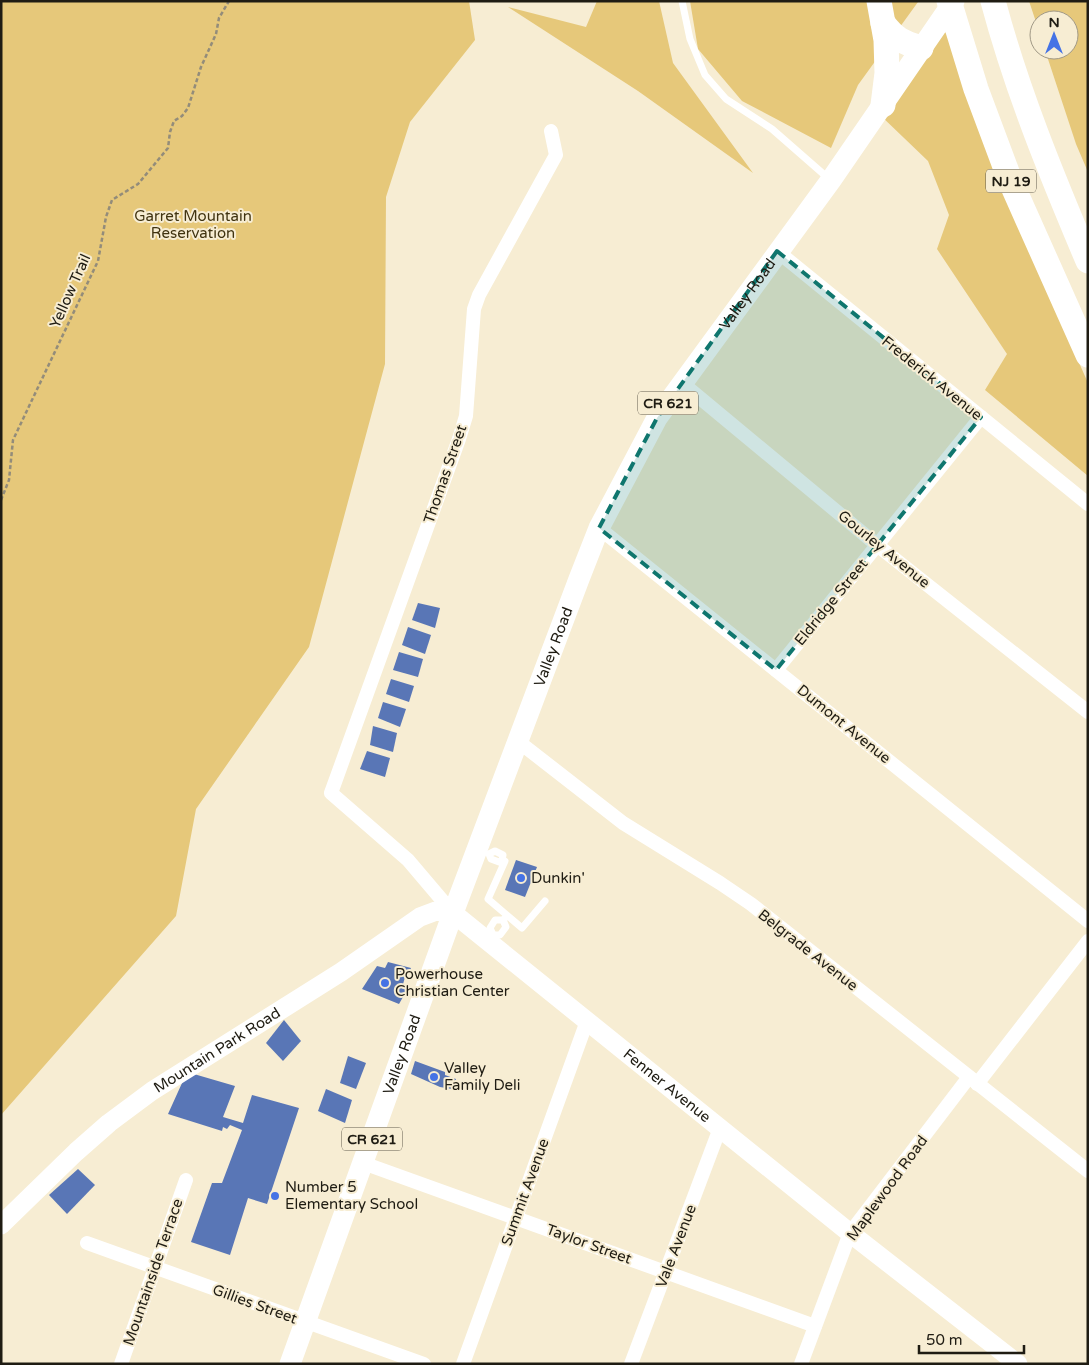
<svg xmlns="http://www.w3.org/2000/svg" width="1089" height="1365" font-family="'Varela Round',sans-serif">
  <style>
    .green { fill: #e6c87a }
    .building { fill: #5976b6 }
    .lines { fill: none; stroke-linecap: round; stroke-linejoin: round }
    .path { stroke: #938c7a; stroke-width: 2.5; stroke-dasharray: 4 2.5; stroke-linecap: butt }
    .lane { stroke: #fff; stroke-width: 7 }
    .street { stroke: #fff; stroke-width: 14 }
    .secondary { stroke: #fff; stroke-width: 19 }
    .primary { stroke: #fff; stroke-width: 21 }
    .highway { stroke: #fff; stroke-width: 25 }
    .marked { fill: #0f766e; fill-opacity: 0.2; stroke: #0f766e; stroke-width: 4; stroke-dasharray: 10 6; stroke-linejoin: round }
    .poi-dot { fill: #4573e5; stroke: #f7edd3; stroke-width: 2 }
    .labels { text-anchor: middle; stroke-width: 4; stroke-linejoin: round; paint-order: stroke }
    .shield { fill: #f7edd3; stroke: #605b4d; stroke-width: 1 }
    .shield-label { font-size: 14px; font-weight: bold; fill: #1f1c13 }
    .park-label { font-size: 15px; fill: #403310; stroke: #f7edd3 }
    .street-label { font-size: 15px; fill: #1f1c13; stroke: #f7edd3 }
    .poi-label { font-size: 15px; fill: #1f1c13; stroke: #f7edd3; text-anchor: start }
  </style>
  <rect width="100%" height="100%" fill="#f7edd3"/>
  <!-- green -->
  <g class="green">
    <polygon points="1,1 469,1 475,40 410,122 386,197 385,364 309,647 196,809 176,916 1,1115"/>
    <polygon points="597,1 659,1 673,63 753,173 638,91 508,7 586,27"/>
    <polygon points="690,1 917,1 918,2 858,85 831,148 742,101 698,49"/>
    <polygon points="1029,1 1088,1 1088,172 1076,144 1045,50 1069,50 1069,20 1039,20 1039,31"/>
    <polygon points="935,29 947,33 1035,263 1088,383 1088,476 985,390 1007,354 937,249 949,215 928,161 879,114"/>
  </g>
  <!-- building -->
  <g class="building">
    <polygon points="418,603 440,608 435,628 412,620"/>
    <polygon points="408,627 431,635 425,654 402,645"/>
    <polygon points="399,652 423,659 418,677 393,670"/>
    <polygon points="391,679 414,686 409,702 386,694"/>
    <polygon points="383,702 406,709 400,727 378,718"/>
    <polygon points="373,726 397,733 393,752 370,745"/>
    <polygon points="367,751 390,758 385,777 360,769"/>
    <polygon points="516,860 537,867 525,897 505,890"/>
    <polygon points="388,962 411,968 407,978 405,977 402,988 407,990 399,1004 362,989 377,966 385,968"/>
    <polygon points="284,1020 301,1041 283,1061 266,1043"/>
    <polygon points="348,1056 366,1063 356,1089 340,1083"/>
    <polygon points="415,1061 445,1072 445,1075 456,1079 452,1089 440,1087 411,1074"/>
    <polygon points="187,1072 235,1086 223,1117 243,1123 252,1095 299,1108 267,1204 248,1198 230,1255 191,1242 212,1183 222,1183 242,1130 230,1125 227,1129 223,1127 222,1131 168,1114"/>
    <polygon points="326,1089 352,1100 345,1123 318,1111"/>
    <polygon points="78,1169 95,1185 67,1214 49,1195"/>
  </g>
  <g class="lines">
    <!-- path -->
    <polyline class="path" points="1,500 9,480 13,440 98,261 106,217 112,200 138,184 168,148 170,132 174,121 182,116 188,108 201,67 216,34 219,18 229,1"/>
    <!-- lane -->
    <g class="lane">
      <polyline points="682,1 690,39 705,75 726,99 772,129 828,178"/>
      <polyline points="502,860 499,862 491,859 489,854 495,851 503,855 502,860 505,861 488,899 522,928 545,901"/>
      <polyline points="493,935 490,928 495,920 503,920 505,918"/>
      <polyline points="489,940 493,935 500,935 506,927 503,920"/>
    </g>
    <!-- street -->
    <g class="street">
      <polyline points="777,251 1088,504"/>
      <polyline points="682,383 877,545 1088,712"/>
      <polyline points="599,528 1088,921"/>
      <polyline points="776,670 981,417"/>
      <polyline points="519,742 623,823 720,883 751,904 1088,1171"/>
      <polyline points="453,913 408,860 331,793 459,439 466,416 474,309 479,295 556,155 551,131"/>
      <polyline points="977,1084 1088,941"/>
      <polyline points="363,1163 815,1326"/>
      <polyline points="87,1243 424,1364"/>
      <polyline points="121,1364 186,1180"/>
      <polyline points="463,1364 587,1021"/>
      <polyline points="631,1364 720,1128"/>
      <polyline points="801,1364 850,1233 969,1077"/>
    </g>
    <!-- secondary -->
    <path class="secondary" id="s1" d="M1 1225 76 1152 109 1123 152 1091 341 972 420 917 436 911 453 913 850 1233 1018 1364"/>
    <!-- primary -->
    <path class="primary" id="s2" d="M290 1364 453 913 579 579 599 528 657 418 831 180 954 1"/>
    <!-- highway -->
    <g class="highway">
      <polyline points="879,1 886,40 887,73 883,105"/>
      <polyline points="949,1 976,89 1010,180 1088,355"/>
      <path d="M993 1C1017 91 1052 176 1088 261"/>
      <path d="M883 23C895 39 902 42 921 48"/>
    </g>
  </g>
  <!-- marked area -->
  <path class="marked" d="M777 251 981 417 776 670 599 528 657 418Z"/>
  <!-- markers -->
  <g class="poi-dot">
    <circle cx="521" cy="878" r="5"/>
    <circle cx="385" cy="983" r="5"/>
    <circle cx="434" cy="1077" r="5"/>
    <circle cx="275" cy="1196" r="5"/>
  </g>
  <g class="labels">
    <!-- shield labels -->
    <g class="shield">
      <rect x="986" y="169.5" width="50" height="23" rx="4"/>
      <rect x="638" y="391.5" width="60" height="23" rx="4"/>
      <rect x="342" y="1127.5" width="60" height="23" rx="4"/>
    </g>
    <g class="shield-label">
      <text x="1011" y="186">NJ 19</text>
      <text x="668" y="408">CR 621</text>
      <text x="372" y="1144">CR 621</text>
    </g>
    <!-- park labels -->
    <g class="park-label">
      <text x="193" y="221">Garret Mountain<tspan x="193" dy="17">Reservation</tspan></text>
    </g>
    <!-- street labels -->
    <g class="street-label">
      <text transform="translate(70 291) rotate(-66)" y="5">Yellow Trail</text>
      <text dy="5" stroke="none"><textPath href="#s2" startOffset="1169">Valley Road</textPath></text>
      <text transform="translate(932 378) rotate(39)" y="5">Frederick Avenue</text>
      <text transform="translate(445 474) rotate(-71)" y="5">Thomas Street</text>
      <text transform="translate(884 549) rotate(39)" y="5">Gourley Avenue</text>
      <text transform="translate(831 602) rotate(-51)" y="5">Eldridge Street</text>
      <text dy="5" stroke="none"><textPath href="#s2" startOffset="764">Valley Road</textPath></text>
      <text transform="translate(844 724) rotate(39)" y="5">Dumont Avenue</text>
      <text transform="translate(808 950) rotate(38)" y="5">Belgrade Avenue</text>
      <text dy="5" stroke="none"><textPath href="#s1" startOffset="279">Mountain Park Road</textPath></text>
      <text dy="5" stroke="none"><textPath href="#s2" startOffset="329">Valley Road</textPath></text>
      <text dy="5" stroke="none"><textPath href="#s1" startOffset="831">Fenner Avenue</textPath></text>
      <text transform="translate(887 1188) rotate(-54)" y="5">Maplewood Road</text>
      <text transform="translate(525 1192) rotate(-70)" y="5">Summit Avenue</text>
      <text transform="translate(589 1244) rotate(20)" y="5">Taylor Street</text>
      <text transform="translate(676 1246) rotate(-69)" y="5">Vale Avenue</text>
      <text transform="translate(153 1272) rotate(-71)" y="5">Mountainside Terrace</text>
      <text transform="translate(255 1304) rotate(20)" y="5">Gillies Street</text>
    </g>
    <!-- poi labels -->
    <g class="poi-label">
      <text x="531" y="883">Dunkin'</text>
      <text x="395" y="979">Powerhouse<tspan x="395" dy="17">Christian Center</tspan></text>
      <text x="444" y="1073">Valley<tspan x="444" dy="17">Family Deli</tspan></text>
      <text x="285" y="1192">Number 5<tspan x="285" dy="17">Elementary School</tspan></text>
    </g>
  </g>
  <!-- border -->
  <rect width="1089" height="1365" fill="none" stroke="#1f1c13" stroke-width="5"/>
  <!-- north arrow -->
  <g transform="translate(1054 35)"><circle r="24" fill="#f7edd3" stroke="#a19986"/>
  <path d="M0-4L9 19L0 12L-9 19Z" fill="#4573e5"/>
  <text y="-8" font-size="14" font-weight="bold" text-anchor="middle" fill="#1f1c13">N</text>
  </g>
  <!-- scale -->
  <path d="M919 1345v8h105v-8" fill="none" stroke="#1f1c13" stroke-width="2.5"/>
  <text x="926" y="1345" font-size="15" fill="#1f1c13" stroke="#f7edd3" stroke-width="4" paint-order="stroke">50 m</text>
</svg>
